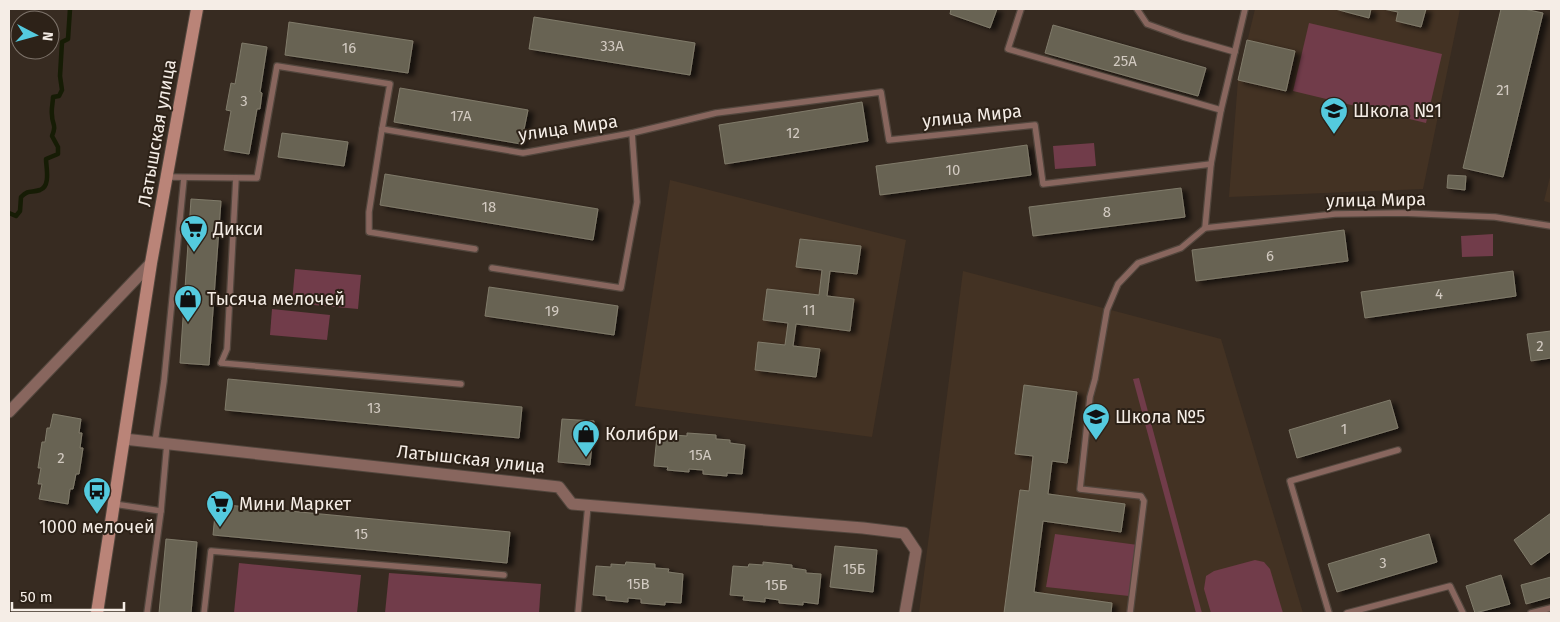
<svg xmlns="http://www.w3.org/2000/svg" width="1560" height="622" font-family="'Fira Sans',sans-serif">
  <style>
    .built { fill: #433223 }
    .green { fill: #713c4a }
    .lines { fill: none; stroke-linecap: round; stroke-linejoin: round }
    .stream { stroke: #161c05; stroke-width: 4.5 }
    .building { fill: #686353; stroke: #807b6a; filter: url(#shadow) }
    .lane-casing { stroke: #52463d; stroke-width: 8 }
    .street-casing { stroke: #52463d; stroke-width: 13 }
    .secondary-casing { stroke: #52463d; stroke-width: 14 }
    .lane { stroke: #88665e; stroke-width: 5.5 }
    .street { stroke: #88665e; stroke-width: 11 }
    .secondary { stroke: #ba8478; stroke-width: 12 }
    .labels { text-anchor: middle; stroke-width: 4; stroke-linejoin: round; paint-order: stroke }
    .number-label { font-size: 15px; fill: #d2cac1 }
    .poi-label { font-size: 18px; fill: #f5ede6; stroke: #2d2218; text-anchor: start }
    .street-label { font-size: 18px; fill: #f5ede6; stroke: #2d2218 }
  </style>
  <defs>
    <filter id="shadow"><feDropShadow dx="5.5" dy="3" stdDeviation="2.5" flood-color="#0009"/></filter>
  </defs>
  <rect width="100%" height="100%" fill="#372b21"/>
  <!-- built -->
  <g class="built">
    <polygon points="1255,9 1460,9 1423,189 1229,197 1238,80"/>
    <polygon points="1551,173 1551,203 1544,201"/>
    <polygon points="670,180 906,240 872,437 635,406"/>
    <polygon points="963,271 1221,339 1303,613 919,613"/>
  </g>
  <!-- green -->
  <g class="green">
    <polygon points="1309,23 1442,54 1426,123 1293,91"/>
    <polygon points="1094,143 1096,166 1055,169 1053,146"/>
    <polygon points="1493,234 1493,256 1462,257 1461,236"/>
    <polygon points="295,269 361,275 358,309 292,303"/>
    <polygon points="272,309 330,315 327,340 270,335"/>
    <polygon points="1139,378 1202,613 1196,613 1133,379"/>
    <polygon points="1055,534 1138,545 1129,596 1046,587"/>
    <polygon points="1255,560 1264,562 1270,569 1283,613 1211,613 1204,589 1206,576 1214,571"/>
    <polygon points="239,563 361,575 357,613 234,613"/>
    <polygon points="389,573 541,584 539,613 385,613"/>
  </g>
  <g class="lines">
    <!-- stream -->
    <path class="stream" d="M9 213 16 216 20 211 21 197C29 189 31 193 40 190 51 186 46 167 46 159L58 154V147L52 136C57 124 52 125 52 115 51 109 53 103 53 97L59 96 62 90 60 76 62 42 68 39 70 9"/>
  </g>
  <!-- building -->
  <g class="building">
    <polygon points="951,9 997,9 990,28 950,14"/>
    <polygon points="1335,9 1371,9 1369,18"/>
    <polygon points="1383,9 1426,9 1421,27 1396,21 1398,12"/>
    <polygon points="1501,9 1524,9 1543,13 1503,177 1463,168"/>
    <polygon points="534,17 695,43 690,75 529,49"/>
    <polygon points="289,22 413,41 408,73 285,55"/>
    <polygon points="1053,25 1206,68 1198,96 1045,53"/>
    <polygon points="1247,40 1295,51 1286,91 1238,80"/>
    <polygon points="242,43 267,47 260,92 262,93 260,109 257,109 249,154 224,150 231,111 226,110 231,83 235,84"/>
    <polygon points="400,88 528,110 521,144 394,122"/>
    <polygon points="862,102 868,141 725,164 719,125"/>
    <polygon points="282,133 348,142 344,166 278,157"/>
    <polygon points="1027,145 1031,175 880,195 876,166"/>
    <polygon points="385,174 598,209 593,240 380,205"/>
    <polygon points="1448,175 1466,176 1465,190 1447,188"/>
    <polygon points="1181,188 1185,217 1033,236 1029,207"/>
    <polygon points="191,199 221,201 209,365 180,363"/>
    <polygon points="1344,230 1348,261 1196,281 1192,250"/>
    <polygon points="800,239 861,246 857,274 830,271 827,296 854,299 850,331 796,324 793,346 820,349 816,377 755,370 758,342 785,345 788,323 763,320 767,289 819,295 822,270 796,267"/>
    <polygon points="1513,271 1516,296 1365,318 1361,292"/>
    <polygon points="489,287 618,306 614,335 485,316"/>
    <polygon points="1551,331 1551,358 1531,361 1527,334"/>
    <polygon points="228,379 522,407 519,438 225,410"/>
    <polygon points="1024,385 1077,392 1067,463 1052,461 1048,494 1125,504 1121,532 1043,521 1034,592 1112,603 1111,613 1004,613 1020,490 1029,491 1033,456 1015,454"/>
    <polygon points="1390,400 1398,428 1297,458 1289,430"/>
    <polygon points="53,414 81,419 79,433 82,433 80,448 83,448 79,474 76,474 73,489 70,489 68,504 39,499 42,484 38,484 41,468 38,468 42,442 45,442 47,428 50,428"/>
    <polygon points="562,419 594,421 590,465 558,462"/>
    <polygon points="687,433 716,435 716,439 730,440 730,443 745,445 742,474 727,473 727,476 703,474 703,470 689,469 689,472 667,470 668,467 654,466 657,436 672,438 673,435 687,436"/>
    <polygon points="216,504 510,532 507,563 213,535"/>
    <polygon points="1551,513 1551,551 1531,565 1514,540"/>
    <polygon points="1429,534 1437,562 1337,592 1328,564"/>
    <polygon points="166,539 197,542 191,613 159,613"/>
    <polygon points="835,546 877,550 873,592 830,587"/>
    <polygon points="626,562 655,564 655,568 669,569 668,572 683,574 681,603 665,602 665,605 641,603 641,599 628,598 628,602 606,600 606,596 593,595 596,566 611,567 611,564 625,565"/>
    <polygon points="763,562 792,565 792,568 806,570 806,573 821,574 818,604 803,602 803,605 779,603 779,600 765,598 765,602 743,600 744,596 730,595 733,566 748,567 749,564 763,565"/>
    <polygon points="1501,575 1510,604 1475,613 1466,586"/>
    <polygon points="1551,577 1551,597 1526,604 1521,585"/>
  </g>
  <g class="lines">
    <defs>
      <g id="lane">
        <polyline points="1021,9 1008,49 1221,110"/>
        <polyline points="1137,9 1147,24 1183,37 1235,52"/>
        <polyline points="1211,164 1221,110 1245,9"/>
        <polyline points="166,177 257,178 277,66 390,84 382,129"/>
        <polyline points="236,178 227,349 221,363 461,384"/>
        <polyline points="475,249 369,232 369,212 382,129 523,153 632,133 716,113 881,92 889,140 1035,125 1043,184 1211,164 1205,228 1335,214 1402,213 1495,217 1551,226"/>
        <polyline points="492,268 621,288 637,202 632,133"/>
        <polyline points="155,442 164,381 184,178"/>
        <polyline points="114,504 161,511 147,613"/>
        <polyline points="161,511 167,443"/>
        <polyline points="204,613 211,551 504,575"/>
        <polyline points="578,613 588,505"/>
        <polyline points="1130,613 1144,501 1141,496 1080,489 1090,397 1095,379 1107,310 1118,284 1138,263 1181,248 1205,228"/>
        <polyline points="1329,613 1290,481 1398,450"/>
        <polyline points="1347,613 1450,586 1463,613"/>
        <polyline points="1531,613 1551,608"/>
      </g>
      <g id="street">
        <polyline points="9,412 151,263"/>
        <polyline points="124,439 559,487 572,504 863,528 904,533 916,551 905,613"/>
      </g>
      <polyline id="secondary" points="97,613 151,263 197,9"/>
    </defs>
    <!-- lane casing -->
    <use href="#lane" class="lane-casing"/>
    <!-- street casing -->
    <use href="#street" class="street-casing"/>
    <!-- secondary casing -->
    <use href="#secondary" class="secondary-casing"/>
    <!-- lane -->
    <use href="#lane" class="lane"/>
    <!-- street -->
    <use href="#street" class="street"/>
    <!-- secondary -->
    <use href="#secondary" class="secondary"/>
  </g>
  <!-- icons -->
  <defs>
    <symbol id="school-pin" viewBox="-11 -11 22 30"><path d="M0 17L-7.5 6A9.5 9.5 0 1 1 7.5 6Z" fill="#54cade" stroke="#2d2218"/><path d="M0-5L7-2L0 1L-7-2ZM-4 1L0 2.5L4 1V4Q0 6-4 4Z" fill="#111"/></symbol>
    <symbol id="supermarket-pin" viewBox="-11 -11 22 30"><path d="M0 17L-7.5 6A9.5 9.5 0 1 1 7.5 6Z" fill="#54cade" stroke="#2d2218"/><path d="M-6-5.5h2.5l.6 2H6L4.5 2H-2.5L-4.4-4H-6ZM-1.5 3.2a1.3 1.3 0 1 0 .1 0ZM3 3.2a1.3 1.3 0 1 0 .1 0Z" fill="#111"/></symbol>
    <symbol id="shop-pin" viewBox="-11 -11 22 30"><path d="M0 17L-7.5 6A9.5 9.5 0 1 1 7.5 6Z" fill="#54cade" stroke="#2d2218"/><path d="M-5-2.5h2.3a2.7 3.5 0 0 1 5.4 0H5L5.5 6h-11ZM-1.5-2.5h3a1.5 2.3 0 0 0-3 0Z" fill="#111"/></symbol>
    <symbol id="bus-pin" viewBox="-11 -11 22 30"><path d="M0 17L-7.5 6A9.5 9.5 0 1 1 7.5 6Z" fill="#54cade" stroke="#2d2218"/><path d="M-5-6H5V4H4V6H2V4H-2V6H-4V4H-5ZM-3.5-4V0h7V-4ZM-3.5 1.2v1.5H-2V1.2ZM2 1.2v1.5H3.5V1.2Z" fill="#111"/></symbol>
  </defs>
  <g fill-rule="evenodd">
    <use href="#school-pin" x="1318" y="95" width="32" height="43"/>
    <use href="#supermarket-pin" x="178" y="213" width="32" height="43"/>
    <use href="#shop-pin" x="172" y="283" width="32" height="43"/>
    <use href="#school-pin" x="1080" y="401" width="32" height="43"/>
    <use href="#shop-pin" x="570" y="418" width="32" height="43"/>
    <use href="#bus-pin" x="81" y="475" width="32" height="43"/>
    <use href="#supermarket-pin" x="204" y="488" width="32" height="43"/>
  </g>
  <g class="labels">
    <!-- number labels -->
    <g class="number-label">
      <text x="612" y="51">33А</text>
      <text x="349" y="53">16</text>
      <text x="1125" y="66">25А</text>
      <text x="1503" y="95">21</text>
      <text x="244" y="106">3</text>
      <text x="461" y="121">17А</text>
      <text x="793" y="138">12</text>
      <text x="953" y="175">10</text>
      <text x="489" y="212">18</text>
      <text x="1107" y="217">8</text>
      <text x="1270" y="261">6</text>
      <text x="1439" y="299">4</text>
      <text x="809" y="315">11</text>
      <text x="552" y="316">19</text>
      <text x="1540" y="351">2</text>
      <text x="374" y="413">13</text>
      <text x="1344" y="434">1</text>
      <text x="700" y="460">15А</text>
      <text x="61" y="463">2</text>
      <text x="361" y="539">15</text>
      <text x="1383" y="568">3</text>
      <text x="854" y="574">15Б</text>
      <text x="638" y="589">15В</text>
      <text x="776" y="590">15Б</text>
    </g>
    <!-- poi labels -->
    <g class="poi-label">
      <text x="1353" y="117">Школа №1</text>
      <text x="213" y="235">Дикси</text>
      <text x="207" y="305">Тысяча мелочей</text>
      <text x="1115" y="423">Школа №5</text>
      <text x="605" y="440">Колибри</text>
      <text x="239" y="510">Мини Маркет</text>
      <text x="97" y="533" text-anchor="middle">1000 мелочей</text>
    </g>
    <!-- street labels -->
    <g class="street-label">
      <text transform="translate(972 116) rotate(-6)" y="6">улица Мира</text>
      <text transform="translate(568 128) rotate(-8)" y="6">улица Мира</text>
      <text transform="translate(157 133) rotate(-80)" y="6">Латышская улица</text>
      <text transform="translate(1376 200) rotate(-1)" y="6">улица Мира</text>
      <text transform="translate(471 459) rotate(6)" y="6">Латышская улица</text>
    </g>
  </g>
  <!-- border -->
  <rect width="1560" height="622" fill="none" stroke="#f5ede6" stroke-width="20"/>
  <!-- north arrow -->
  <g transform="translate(35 35) rotate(96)"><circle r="24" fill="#2d2218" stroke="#7d736a"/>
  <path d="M0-4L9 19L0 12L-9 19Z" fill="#54cade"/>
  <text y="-8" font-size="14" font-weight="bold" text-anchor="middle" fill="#f5ede6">N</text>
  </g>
  <!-- scale -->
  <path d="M12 602v8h112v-8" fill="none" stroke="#f5ede6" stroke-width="2.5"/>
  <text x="20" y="602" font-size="15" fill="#f5ede6" stroke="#2d2218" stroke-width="4" paint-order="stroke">50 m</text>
</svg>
